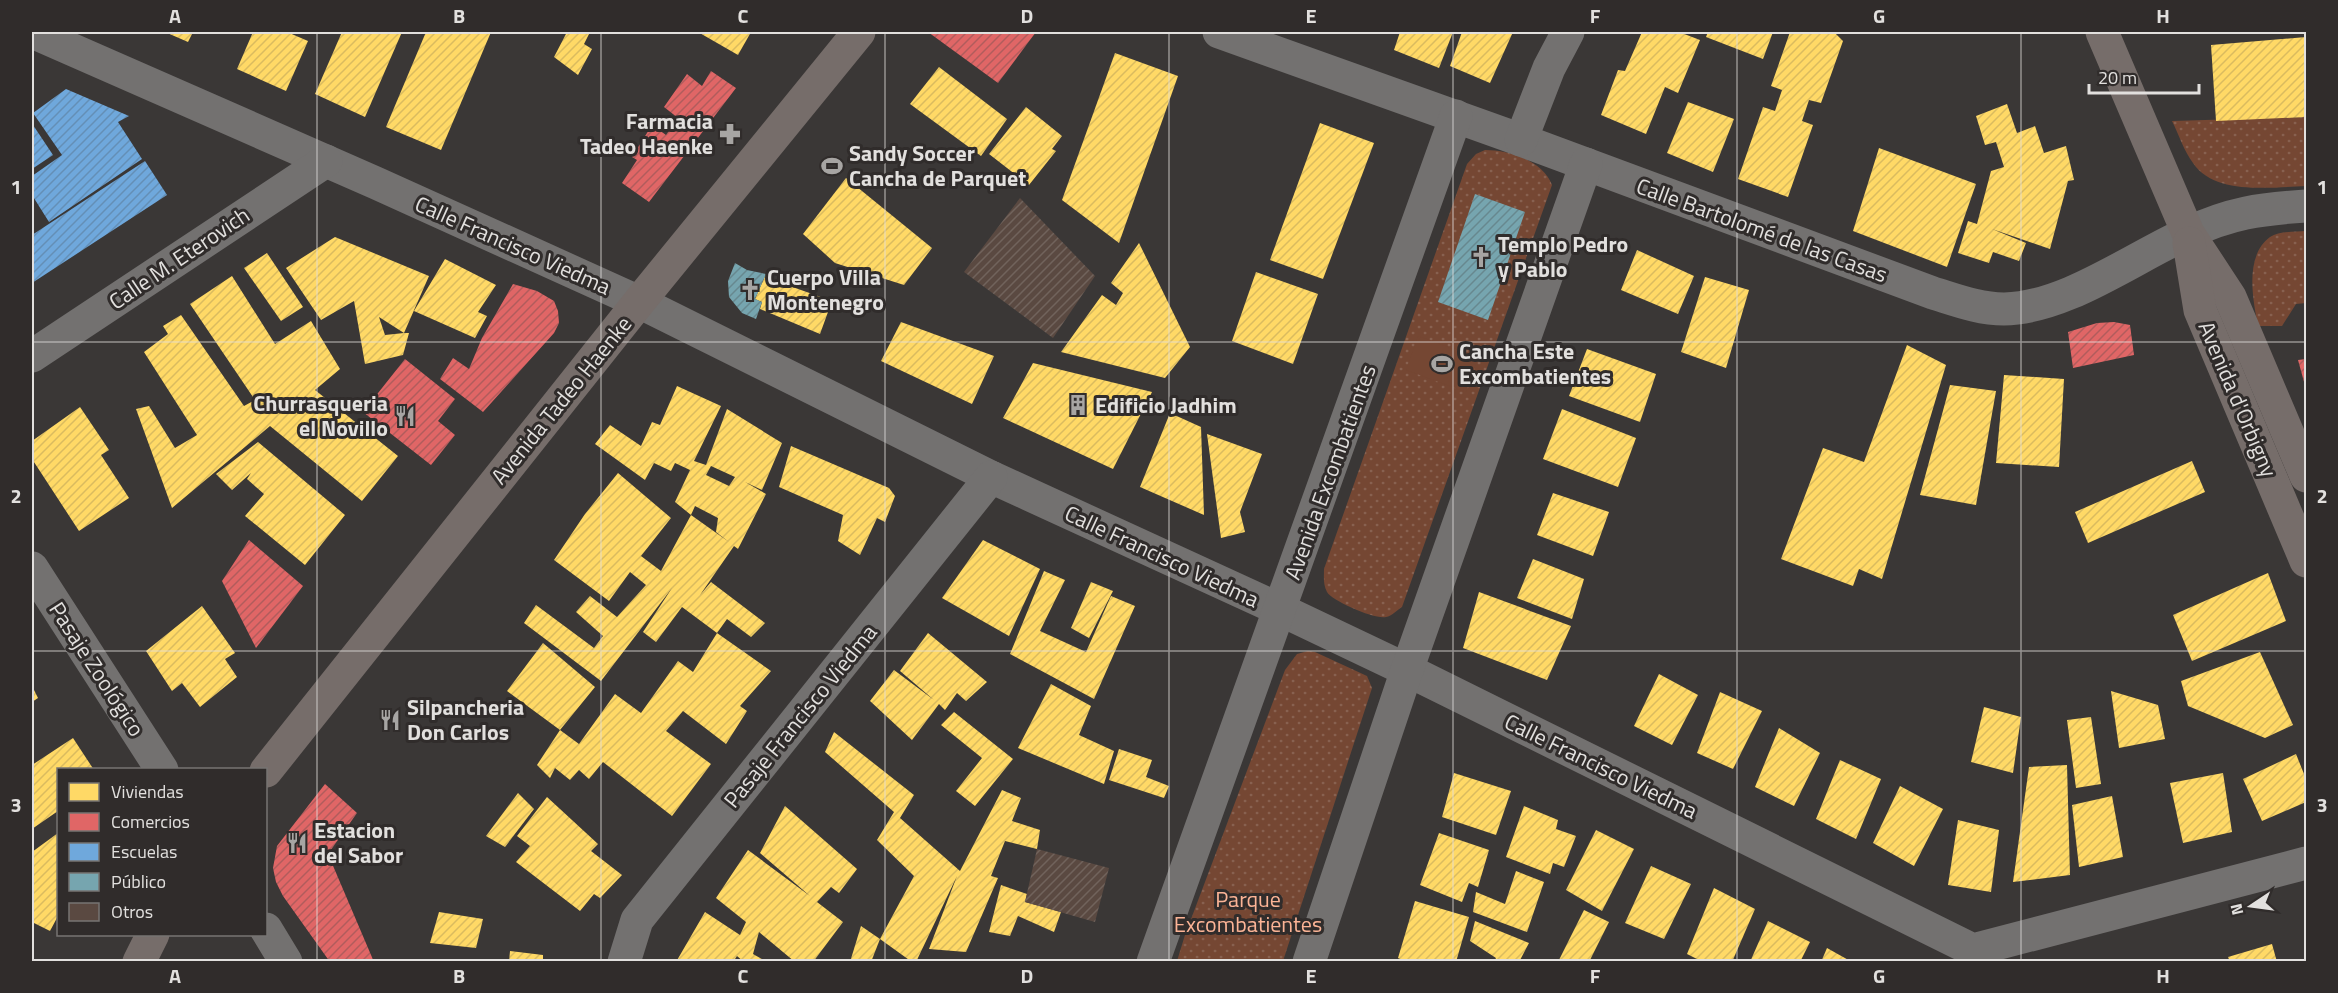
<svg xmlns="http://www.w3.org/2000/svg" width="2338" height="993" font-family="'Titillium Web',sans-serif">
  <style>
    .grass { fill: url(#grass-dots) }
    .pitch { fill: #754733 }
    .homes { fill: url(#homes-hatch); fill-rule: evenodd }
    .shops { fill: url(#shops-hatch) }
    .schools { fill: url(#schools-hatch) }
    .public { fill: url(#public-hatch) }
    .building { fill: url(#building-hatch) }
    .lines { fill: none; stroke-linecap: round; stroke-linejoin: round }
    .minor { stroke: #737170; stroke-width: 33 }
    .major { stroke: #766d6a; stroke-width: 33 }
    .grid { fill: none; stroke: #e2e0de; stroke-width: 1.5; stroke-opacity: 0.55 }
    .labels { text-anchor: middle; stroke-width: 6; stroke-linejoin: round; paint-order: stroke }
    .poi-label { font-size: 22px; font-weight: bold; fill: #e2e0de; stroke: #302c2b; text-anchor: start }
    .street-label { font-size: 22px; fill: #e2e0de; stroke: #302c2b }
    .park-label { font-size: 22px; fill: #fcb496; stroke: #302c2b }
    .neatline { fill: none; stroke: #e2e0de; stroke-width: 2 }
    .grid-label { font-size: 20px; text-anchor: middle; font-weight: bold; fill: #e2e0de }
  </style>
  <defs>
    <pattern id="grass-dots" width="8" height="8" patternUnits="userSpaceOnUse" patternTransform="scale(1.5)"><rect width="8" height="8" fill="#754733"/><path d="M2 2h.1M6 6h.1" fill="none" stroke="#886150" stroke-width="1.8" stroke-linecap="round"/></pattern>
    <pattern id="homes-hatch" width="6" height="6" patternUnits="userSpaceOnUse" patternTransform="scale(1.5)"><rect width="6" height="6" fill="#ffd966"/><path d="M-1 1l2-2M0 6l6-6M5 7l2-2" fill="none" stroke="#dabb5f"/></pattern>
    <pattern id="shops-hatch" width="6" height="6" patternUnits="userSpaceOnUse" patternTransform="scale(1.5)"><rect width="6" height="6" fill="#e06666"/><path d="M-1 1l2-2M0 6l6-6M5 7l2-2" fill="none" stroke="#b15c5c"/></pattern>
    <pattern id="schools-hatch" width="6" height="6" patternUnits="userSpaceOnUse" patternTransform="scale(1.5)"><rect width="6" height="6" fill="#6fa8dc"/><path d="M-1 1l2-2M0 6l6-6M5 7l2-2" fill="none" stroke="#648fb6"/></pattern>
    <pattern id="public-hatch" width="6" height="6" patternUnits="userSpaceOnUse" patternTransform="scale(1.5)"><rect width="6" height="6" fill="#76a5af"/><path d="M-1 1l2-2M0 6l6-6M5 7l2-2" fill="none" stroke="#67888f"/></pattern>
    <pattern id="building-hatch" width="6" height="6" patternUnits="userSpaceOnUse" patternTransform="scale(1.5)"><rect width="6" height="6" fill="#5a4941"/><path d="M-1 1l2-2M0 6l6-6M5 7l2-2" fill="none" stroke="#71635c"/></pattern>
  </defs>
  <rect width="100%" height="100%" fill="#3a3736"/>
  <!-- grass -->
  <g class="grass">
    <path d="M2306 117V186C2273 187 2215 196 2193 163 2184 151 2179 135 2172 121Z"/>
    <path d="M1485 150C1510 150 1543 161 1552 185L1402 607C1397 610 1392 616 1386 617 1376 620 1332 601 1327 592 1323 584 1324 578 1324 569L1467 164 1476 154Z"/>
    <path d="M2306 231V303L2296 304 2282 326H2258C2253 300 2244 256 2270 237 2279 231 2296 232 2306 231Z"/>
    <polygon points="1308,651 1315,652 1367,676 1372,688 1283,961 1177,961 1185,935 1285,670 1297,654"/>
  </g>
  <!-- pitch -->
  <polygon class="pitch" points="1418,336 1478,358 1466,392 1406,370"/>
  <!-- homes -->
  <g class="homes">
    <polygon points="165,32 193,32 188,42"/>
    <polygon points="253,32 287,32 308,41 286,91 237,69"/>
    <polygon points="342,32 402,32 365,117 315,94"/>
    <polygon points="426,32 491,32 441,150 386,127"/>
    <polygon points="567,32 590,32 584,44 592,49 578,75 554,57"/>
    <polygon points="698,32 751,32 738,55"/>
    <polygon points="1400,32 1453,32 1439,68 1394,50"/>
    <polygon points="1462,32 1513,32 1490,83 1450,66"/>
    <polygon points="1642,32 1679,32 1700,40 1678,93 1665,87 1646,134 1601,115 1618,70 1625,71"/>
    <polygon points="1708,32 1773,32 1763,59 1706,37"/>
    <polygon points="1790,32 1834,32 1843,41 1821,103 1809,100 1802,121 1813,125 1788,197 1738,179 1763,107 1775,111 1782,90 1771,86"/>
    <polygon points="2306,37 2306,117 2216,121 2211,45"/>
    <polygon points="1115,53 1178,76 1119,243 1062,200"/>
    <polygon points="939,67 1007,119 981,156 910,104"/>
    <polygon points="1688,102 1734,119 1713,172 1667,153"/>
    <polygon points="2007,104 2017,133 2035,126 2044,153 2066,146 2074,180 2068,181 2050,249 1992,229 2026,243 2019,261 1993,252 1989,263 1958,253 1968,221 1977,224 1991,171 2004,167 1996,142 1985,145 1976,116"/>
    <polygon points="1026,107 1062,136 1052,149 1056,151 1029,185 989,154"/>
    <polygon points="1320,123 1374,143 1323,279 1270,260"/>
    <polygon points="1879,148 1976,184 1947,267 1853,231"/>
    <polygon points="846,178 932,248 904,285 835,263 803,234"/>
    <path d="M335 237 429 276 404 333H409L403 355 365 364 354 301 321 320 286 268ZM379 317 404 333 385 335Z"/>
    <polygon points="1139,243 1190,347 1165,378 1061,352 1102,295 1116,305 1123,293 1111,283"/>
    <polygon points="1637,250 1694,276 1678,314 1621,290"/>
    <polygon points="267,253 303,307 281,321 244,268"/>
    <polygon points="445,259 496,285 478,312 487,316 475,338 414,311"/>
    <polygon points="1256,272 1318,294 1293,364 1232,341"/>
    <polygon points="766,274 770,279 832,301 820,334 760,309 762,302 755,299"/>
    <polygon points="232,276 275,344 311,321 340,369 315,390 398,456 362,501 270,426 172,508 136,409 149,406 175,448 197,435 144,352 168,334 163,326 181,315 244,406 255,400 190,304"/>
    <polygon points="1705,277 1749,290 1726,368 1681,352"/>
    <polygon points="901,322 994,356 972,404 881,361"/>
    <polygon points="1907,345 1946,365 1882,579 1859,569 1853,586 1781,559 1823,448 1864,462"/>
    <polygon points="1587,349 1656,374 1640,422 1569,396"/>
    <polygon points="1033,363 1152,392 1113,469 1003,418"/>
    <polygon points="2004,375 2064,379 2059,467 1996,463"/>
    <polygon points="1950,385 1996,391 1976,505 1920,495"/>
    <path d="M677 386 721 406 694 461 706 465 727 409 782 443 762 490 745 482 766 494 738 549 734 546 700 595 711 582 765 623 751 637 727 619 717 633 682 607 656 642 643 632 672 588 601 681 524 623 536 605 594 648 603 636 576 612 590 596 617 617 646 585 630 572 609 601 554 560 585 514 618 473 671 518 641 556 661 571 691 515 729 542 716 532 718 518 695 506 691 515 675 502 690 470 675 463 671 471 654 463 645 480 595 444 610 425 641 446 652 422 660 425ZM711 466 735 477 729 486 706 475Z"/>
    <polygon points="80,407 109,450 101,455 129,498 79,531 32,459 32,441"/>
    <polygon points="1562,409 1636,438 1618,487 1543,459"/>
    <polygon points="1170,413 1201,427 1204,515 1140,487"/>
    <polygon points="1207,434 1262,454 1240,512 1245,532 1221,538"/>
    <polygon points="258,442 345,515 305,565 245,516 264,494 247,479 251,473 232,490 216,474"/>
    <polygon points="791,446 889,488 895,496 885,522 877,518 860,555 838,541 843,515 779,487"/>
    <polygon points="2192,461 2205,492 2088,543 2075,512"/>
    <polygon points="1553,493 1609,512 1593,556 1537,535"/>
    <polygon points="983,540 1040,569 1009,636 942,598"/>
    <polygon points="1533,559 1584,579 1572,619 1517,598"/>
    <polygon points="1044,571 1065,580 1040,631 1086,652 1111,596 1135,606 1094,699 1010,654"/>
    <polygon points="2268,573 2286,621 2192,661 2173,615"/>
    <polygon points="1091,582 1113,591 1089,638 1071,628"/>
    <polygon points="1479,592 1571,626 1547,680 1463,648"/>
    <polygon points="202,606 235,653 225,659 237,677 200,707 182,683 172,691 146,651"/>
    <polygon points="717,633 771,671 740,706 747,711 726,744 683,711 666,731 711,764 672,816 603,762 589,779 579,770 570,780 555,768 550,778 537,765 560,730 507,691 543,643 595,687 560,730 579,744 615,694 641,713 678,661 693,672"/>
    <polygon points="928,633 987,682 966,701 957,693 945,710 939,704 912,740 870,701 894,670 934,700 900,671"/>
    <polygon points="2260,652 2293,725 2265,738 2188,706 2181,681"/>
    <polygon points="1659,674 1698,695 1672,745 1634,726"/>
    <polygon points="1051,684 1091,706 1079,735 1114,751 1104,784 1018,748"/>
    <polygon points="32,686 38,698 32,702"/>
    <polygon points="2111,691 2158,705 2165,739 2119,748"/>
    <polygon points="1720,692 1762,711 1733,769 1697,753"/>
    <polygon points="1984,707 2021,717 2013,773 1971,762"/>
    <polygon points="954,712 1013,759 975,806 956,791 982,758 941,725"/>
    <polygon points="2091,717 2101,784 2076,788 2067,720"/>
    <polygon points="1779,728 1820,753 1794,806 1755,787"/>
    <polygon points="834,732 914,795 900,818 960,871 1002,790 1021,798 1012,821 1040,830 1037,849 1005,841 991,876 998,878 966,952 929,949 957,876 916,962 912,962 880,939 914,876 877,840 894,812 825,752"/>
    <polygon points="73,738 94,770 58,770 58,811 32,829 32,765"/>
    <polygon points="1119,749 1152,760 1146,777 1169,786 1164,798 1109,780"/>
    <polygon points="2296,754 2306,779 2306,802 2262,821 2243,779"/>
    <polygon points="1840,760 1881,779 1856,839 1816,819"/>
    <polygon points="2067,765 2070,875 2013,882 2029,767"/>
    <polygon points="1454,773 1511,791 1496,835 1442,817"/>
    <polygon points="2223,773 2232,832 2183,843 2170,783"/>
    <polygon points="1900,786 1943,809 1914,866 1873,843"/>
    <polygon points="518,793 534,809 505,847 486,836"/>
    <polygon points="2112,796 2123,857 2079,867 2072,805"/>
    <polygon points="547,797 598,844 591,851 622,875 600,898 594,894 580,911 516,862 530,846 517,836"/>
    <polygon points="785,806 857,869 839,893 831,887 817,902 843,922 813,962 795,962 759,932 753,954 767,962 744,962 737,956 733,962 676,962 705,912 740,935 746,922 716,898 748,850 810,896 760,853"/>
    <polygon points="1524,806 1558,820 1556,829 1576,836 1564,867 1553,863 1550,874 1506,857"/>
    <polygon points="1958,820 1999,830 1991,892 1948,885"/>
    <polygon points="1596,830 1634,849 1602,911 1566,890"/>
    <polygon points="58,833 58,916 50,931 32,922 32,852"/>
    <polygon points="1439,833 1489,850 1478,887 1469,883 1462,902 1420,885"/>
    <polygon points="1651,866 1691,884 1664,939 1625,923"/>
    <polygon points="1516,871 1544,882 1527,932 1473,912 1476,892 1505,904"/>
    <polygon points="1001,885 1027,894 1025,902 1061,912 1054,932 1018,916 1010,936 989,932"/>
    <polygon points="1714,888 1755,909 1732,962 1703,962 1687,954"/>
    <polygon points="1415,901 1469,917 1456,962 1406,962 1398,958"/>
    <polygon points="1584,910 1609,922 1589,962 1558,962"/>
    <polygon points="439,912 483,919 476,948 430,943"/>
    <polygon points="1475,921 1529,943 1519,962 1494,962 1496,958 1470,941"/>
    <polygon points="1768,921 1810,942 1800,962 1750,962"/>
    <polygon points="861,926 880,939 871,962 850,962"/>
    <polygon points="2272,944 2277,962 2230,962 2228,957"/>
    <polygon points="1827,948 1852,962 1821,962"/>
    <polygon points="510,951 543,955 543,962 509,962"/>
  </g>
  <!-- shops -->
  <g class="shops">
    <polygon points="928,32 1036,32 998,83"/>
    <polygon points="711,71 736,88 649,202 622,183 637,160 632,157 652,125 666,135 678,118 664,107 687,74 702,86"/>
    <polygon points="513,284 537,291 554,301 558,311 559,323 554,333 483,412 440,379 453,358 469,369 482,338"/>
    <polygon points="2114,322 2130,325 2134,355 2073,368 2068,332 2097,323"/>
    <polygon points="405,359 455,399 438,421 455,435 431,465 363,412"/>
    <polygon points="2306,359 2306,389 2298,360"/>
    <polygon points="249,540 303,586 256,648 222,581"/>
    <polygon points="325,784 357,813 328,854 374,962 330,962 283,896 276,882 273,868 277,846"/>
  </g>
  <!-- schools -->
  <g class="schools">
    <polygon points="66,89 129,116 118,122 142,159 49,222 32,195 32,176 62,155 33,113"/>
    <polygon points="33,125 53,155 32,169 32,126"/>
    <polygon points="145,161 167,195 32,283 32,235"/>
  </g>
  <!-- public -->
  <g class="public">
    <polygon points="1475,194 1525,212 1488,320 1438,302"/>
    <polygon points="735,263 747,270 766,274 755,299 762,302 756,319 742,313 729,297 728,281"/>
  </g>
  <!-- building -->
  <g class="building">
    <polygon points="1020,198 1095,276 1053,338 964,272"/>
    <polygon points="1037,849 1109,868 1095,922 1025,902"/>
  </g>
  <g class="lines">
    <!-- minor -->
    <g class="minor">
      <polyline points="32,32 376,183 639,302 991,477 1281,610 1407,670 1973,950 2306,863"/>
      <path d="M1219 32 1521 140 1933 293C1956 300 1979 309 2004 309 2066 308 2132 258 2188 233 2230 213 2260 209 2306 206"/>
      <polyline points="1521,140 1549,68 1568,32"/>
      <polyline points="32,356 326,161"/>
      <polyline points="32,568 162,770"/>
      <polyline points="266,929 286,962"/>
      <polyline points="624,962 637,920 991,477"/>
      <polyline points="1153,962 1456,116"/>
      <polyline points="1309,962 1407,670 1586,164"/>
    </g>
    <!-- major -->
    <g class="major">
      <polyline points="2102,32 2188,233 2230,297 2306,476"/>
      <polyline points="2189,243 2200,310 2306,561"/>
      <polyline points="266,771 639,302 859,32"/>
      <polyline points="139,962 153,934"/>
    </g>
  </g>
  <!-- grid -->
  <path class="grid" d="M317 32V962M601 32V962M885 32V962M1169 32V962M1453 32V962M1737 32V962M2021 32V962M32 342H2306M32 651H2306"/>
  <!-- icons -->
  <defs>
    <symbol id="pharmacy-bare" viewBox="-9 -9 18 18"><path d="M-2-6h4v4h4v4h-4v4h-4v-4h-4v-4h4Z" fill="#a7a5a3" stroke="#302c2b" stroke-width="2.5" paint-order="stroke"/></symbol>
    <symbol id="stadium-bare" viewBox="-9 -9 18 18"><path d="M0-5a6.5 5 0 1 0 0 10a6.5 5 0 1 0 0-10ZM-3.5-1.8h7v3.6h-7Z" fill="#a7a5a3" stroke="#302c2b" stroke-width="2.5" paint-order="stroke"/></symbol>
    <symbol id="church-bare" viewBox="-9 -9 18 18"><path d="M-1.2-6h2.4v3.5h3.3v2.4h-3.3V6h-2.4V-.1h-3.3v-2.4h3.3Z" fill="#a7a5a3" stroke="#302c2b" stroke-width="2.5" paint-order="stroke"/></symbol>
    <symbol id="building-bare" viewBox="-9 -9 18 18"><path d="M-4-6H4V6H1V3H-1V6H-4ZM-2.5-4.3h1.7v1.8h-1.7ZM.8-4.3h1.7v1.8H.8ZM-2.5-1h1.7V.8h-1.7ZM.8-1h1.7V.8H.8Z" fill="#a7a5a3" stroke="#302c2b" stroke-width="2.5" paint-order="stroke"/></symbol>
    <symbol id="restaurant-bare" viewBox="-9 -9 18 18"><path d="M-5-6h1v4h1v-4h1v4h1v-4h1v5L-1.5 .5V6h-2V.5L-5-1ZM5-6V6H3V1.5H1.5Q1.5-4 5-6Z" fill="#a7a5a3" stroke="#302c2b" stroke-width="2.5" paint-order="stroke"/></symbol>
  </defs>
  <g fill-rule="evenodd">
    <use href="#pharmacy-bare" x="715" y="119" width="30" height="30"/>
    <use href="#stadium-bare" x="817" y="151" width="30" height="30"/>
    <use href="#church-bare" x="1466" y="242" width="30" height="30"/>
    <use href="#church-bare" x="735" y="275" width="30" height="30"/>
    <use href="#stadium-bare" x="1427" y="349" width="30" height="30"/>
    <use href="#building-bare" x="1063" y="390" width="30" height="30"/>
    <use href="#restaurant-bare" x="390" y="401" width="30" height="30"/>
    <use href="#restaurant-bare" x="375" y="705" width="30" height="30"/>
    <use href="#restaurant-bare" x="282" y="828" width="30" height="30"/>
  </g>
  <g class="labels">
    <!-- poi labels -->
    <g class="poi-label">
      <text x="713" y="129" text-anchor="end">Farmacia<tspan x="713" dy="25">Tadeo Haenke</tspan></text>
      <text x="849" y="161">Sandy Soccer<tspan x="849" dy="25">Cancha de Parquet</tspan></text>
      <text x="1498" y="252">Templo Pedro<tspan x="1498" dy="25">y Pablo</tspan></text>
      <text x="767" y="285">Cuerpo Villa<tspan x="767" dy="25">Montenegro</tspan></text>
      <text x="1459" y="359">Cancha Este<tspan x="1459" dy="25">Excombatientes</tspan></text>
      <text x="388" y="411" text-anchor="end">Churrasqueria<tspan x="388" dy="25">el Novillo</tspan></text>
      <text x="1095" y="413">Edificio Jadhim</text>
      <text x="407" y="715">Silpancheria<tspan x="407" dy="25">Don Carlos</tspan></text>
      <text x="314" y="838">Estacion<tspan x="314" dy="25">del Sabor</tspan></text>
    </g>
    <!-- street labels -->
    <g class="street-label">
      <text transform="translate(1762 230) rotate(20)" y="8">Calle Bartolomé de las Casas</text>
      <text transform="translate(513 245) rotate(24)" y="8">Calle Francisco Viedma</text>
      <text transform="translate(179 258) rotate(-34)" y="8">Calle M. Eterovich</text>
      <text transform="translate(2238 399) rotate(67)" y="8">Avenida d'Orbigny</text>
      <text transform="translate(561 400) rotate(-51)" y="8">Avenida Tadeo Haenke</text>
      <text transform="translate(1330 472) rotate(-70)" y="8">Avenida Excombatientes</text>
      <text transform="translate(1162 556) rotate(25)" y="8">Calle Francisco Viedma</text>
      <text transform="translate(97 669) rotate(57)" y="8">Pasaje Zoológico</text>
      <text transform="translate(800 716) rotate(-51)" y="8">Pasaje Francisco Viedma</text>
      <text transform="translate(1601 766) rotate(26)" y="8">Calle Francisco Viedma</text>
    </g>
    <!-- park labels -->
    <g class="park-label">
      <text x="1248" y="907">Parque<tspan x="1248" dy="25">Excombatientes</tspan></text>
    </g>
  </g>
  <!-- border -->
  <rect width="2338" height="993" fill="none" stroke="#302c2b" stroke-width="66"/>
  <!-- legend -->
  <rect x="57" y="768" width="210" height="168" fill="#302c2b" stroke="#777473" stroke-width="1.5"/>
  <rect x="69" y="783" width="30" height="18" fill="#ffd966" stroke="#777473" stroke-width="1.5"/>
  <text x="111" y="798" font-size="18" fill="#e2e0de">Viviendas</text>
  <rect x="69" y="813" width="30" height="18" fill="#e06666" stroke="#777473" stroke-width="1.5"/>
  <text x="111" y="828" font-size="18" fill="#e2e0de">Comercios</text>
  <rect x="69" y="843" width="30" height="18" fill="#6fa8dc" stroke="#777473" stroke-width="1.5"/>
  <text x="111" y="858" font-size="18" fill="#e2e0de">Escuelas</text>
  <rect x="69" y="873" width="30" height="18" fill="#76a5af" stroke="#777473" stroke-width="1.5"/>
  <text x="111" y="888" font-size="18" fill="#e2e0de">Público</text>
  <rect x="69" y="903" width="30" height="18" fill="#5a4941" stroke="#777473" stroke-width="1.5"/>
  <text x="111" y="918" font-size="18" fill="#e2e0de">Otros</text>
  <!-- north arrow -->
  <g transform="translate(2251 906) rotate(257)" stroke="#302c2b" stroke-width="4.5" paint-order="stroke">
  <path d="M0-4.5L10 22L0 15L-10 22Z" fill="#e2e0de"/>
  <text y="-9" font-size="16" font-weight="bold" text-anchor="middle" fill="#e2e0de">N</text>
  </g>
  <!-- scale -->
  <path d="M2089 84v9h110v-9" fill="none" stroke="#e2e0de" stroke-width="3"/>
  <text x="2098" y="84" font-size="18" fill="#e2e0de" stroke="#302c2b" stroke-width="4.5" paint-order="stroke">20 m</text>
  <rect x="33" y="33" width="2272" height="927" class="neatline"/>
  <g class="grid-label">
    <text x="175" y="23">A</text>
    <text x="459" y="23">B</text>
    <text x="743" y="23">C</text>
    <text x="1027" y="23">D</text>
    <text x="1311" y="23">E</text>
    <text x="1595" y="23">F</text>
    <text x="1879" y="23">G</text>
    <text x="2163" y="23">H</text>
    <text x="16" y="194">1</text>
    <text x="2322" y="194">1</text>
    <text x="16" y="503">2</text>
    <text x="2322" y="503">2</text>
    <text x="16" y="812">3</text>
    <text x="2322" y="812">3</text>
    <text x="175" y="983">A</text>
    <text x="459" y="983">B</text>
    <text x="743" y="983">C</text>
    <text x="1027" y="983">D</text>
    <text x="1311" y="983">E</text>
    <text x="1595" y="983">F</text>
    <text x="1879" y="983">G</text>
    <text x="2163" y="983">H</text>
  </g>
</svg>
